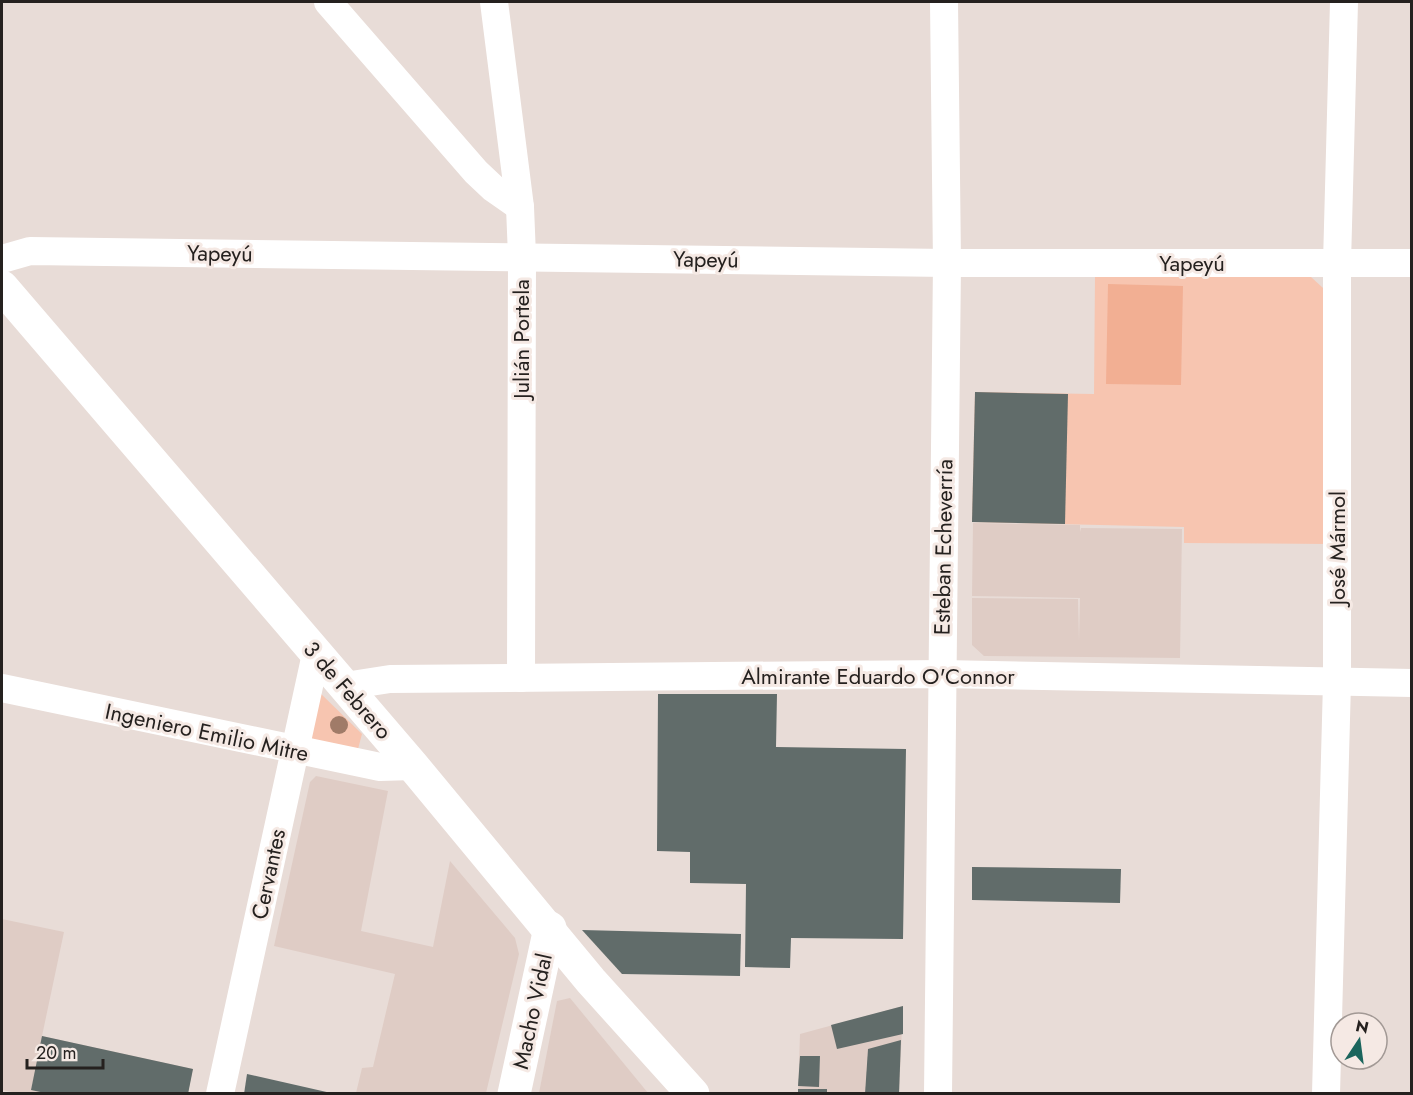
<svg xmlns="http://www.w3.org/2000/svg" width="1413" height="1095" font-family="Jost,sans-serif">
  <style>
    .built { fill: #dfccc5 }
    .green { fill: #f7c5b0 }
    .water { fill: #f2af93 }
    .building { fill: #616c6a }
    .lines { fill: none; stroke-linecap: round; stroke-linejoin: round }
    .street { stroke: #fff; stroke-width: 28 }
    .secondary { stroke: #fff; stroke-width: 33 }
    .tree { fill: #a07b68 }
    .labels { text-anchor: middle; stroke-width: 6; stroke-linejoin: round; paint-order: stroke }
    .street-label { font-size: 22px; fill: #25211f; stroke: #f5e9e4 }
  </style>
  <rect width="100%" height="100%" fill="#e8dcd7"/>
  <!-- built -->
  <g class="built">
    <polygon points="973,523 1080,525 1080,532 1081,528 1182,529 1180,658 984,656 972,645 972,598 1078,599 1079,641 1080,598 972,596"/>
    <polygon points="316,776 388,791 361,931 433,947 450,861 515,938 519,954 486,1093 356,1093 362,1068 373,1067 395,974 274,946 310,782"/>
    <polygon points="2,919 64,932 42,1036 193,1069 188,1093 22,1094 2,1090"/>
    <polygon points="570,998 648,1093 539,1093 557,1001"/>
    <polygon points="903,1006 899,1093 798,1094 800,1034"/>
  </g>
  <!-- green -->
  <g class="green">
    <polygon points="1095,275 1311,277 1334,298 1328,544 1184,543 1184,527 972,522 975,392 1094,394"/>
    <polygon points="317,690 362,734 358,749 318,747 311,737"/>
  </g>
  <!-- water -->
  <polygon class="water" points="1108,284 1183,286 1181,385 1106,384"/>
  <!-- building -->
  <g class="building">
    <polygon points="975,392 1068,394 1065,524 972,522"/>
    <polygon points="658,694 777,694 776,747 906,749 903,939 791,938 790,968 745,967 746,884 690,883 690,852 657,851"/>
    <polygon points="972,867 1121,869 1120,903 972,900"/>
    <polygon points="582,930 741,934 740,976 622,974"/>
    <polygon points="903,1006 903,1034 837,1049 831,1025"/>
    <polygon points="42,1036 193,1069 188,1094 50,1094 31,1090"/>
    <polygon points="901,1040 899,1094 865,1094 868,1049"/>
    <polygon points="800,1056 820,1056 819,1087 798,1086"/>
    <polygon points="247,1074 331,1093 331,1094 244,1094"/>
    <rect x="798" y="1089" width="29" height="5"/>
  </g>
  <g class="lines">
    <!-- street -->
    <g class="street">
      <polyline points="328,2 476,172 493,188 520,207"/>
      <polyline points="494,2 520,207 522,256 521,678"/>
      <polyline points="2,259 30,251 947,263 1412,263"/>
      <polyline points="345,686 390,679 942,674 1412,683"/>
      <polyline points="2,688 380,767 413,766"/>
      <polyline points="220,1094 316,654"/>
      <polyline points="938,1094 947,263 944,2"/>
      <polyline points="1326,1094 1337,682 1337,263 1344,2"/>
    </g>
    <!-- secondary -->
    <g class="secondary">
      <polyline points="2,287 413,766 591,981 693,1094"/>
      <polyline points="514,1094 550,928"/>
    </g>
  </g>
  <!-- trees -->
  <circle class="tree" cx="339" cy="725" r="9"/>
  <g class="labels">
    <!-- street labels -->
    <g class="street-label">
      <text transform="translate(220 253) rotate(1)" y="8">Yapeyú</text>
      <text transform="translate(706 259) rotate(1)" y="8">Yapeyú</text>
      <text x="1192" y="271">Yapeyú</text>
      <text transform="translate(521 339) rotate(-90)" y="8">Julián Portela</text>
      <text transform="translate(943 547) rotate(-89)" y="8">Esteban Echeverría</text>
      <text transform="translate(1337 548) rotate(-90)" y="8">José Mármol</text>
      <text x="878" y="684">Almirante Eduardo O'Connor</text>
      <text transform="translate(348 690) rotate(49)" y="8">3 de Febrero</text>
      <text transform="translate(207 732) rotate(12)" y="8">Ingeniero Emilio Mitre</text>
      <text transform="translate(268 874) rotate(-78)" y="8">Cervantes</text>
      <text transform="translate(532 1011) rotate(-78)" y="8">Macho Vidal</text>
    </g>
  </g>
  <!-- border -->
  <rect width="1413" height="1095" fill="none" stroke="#25211f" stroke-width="6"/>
  <!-- north arrow -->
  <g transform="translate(1359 1041) rotate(13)"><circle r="28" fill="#f5e9e4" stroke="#a29995" stroke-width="1.5"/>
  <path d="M0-4.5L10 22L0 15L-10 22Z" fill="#1b655d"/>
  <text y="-9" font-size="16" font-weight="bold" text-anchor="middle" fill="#25211f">N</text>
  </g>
  <!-- scale -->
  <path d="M27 1059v9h76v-9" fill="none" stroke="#25211f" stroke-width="3"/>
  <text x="36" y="1059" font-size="18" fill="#25211f" stroke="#f5e9e4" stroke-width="4.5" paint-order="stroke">20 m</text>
</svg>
